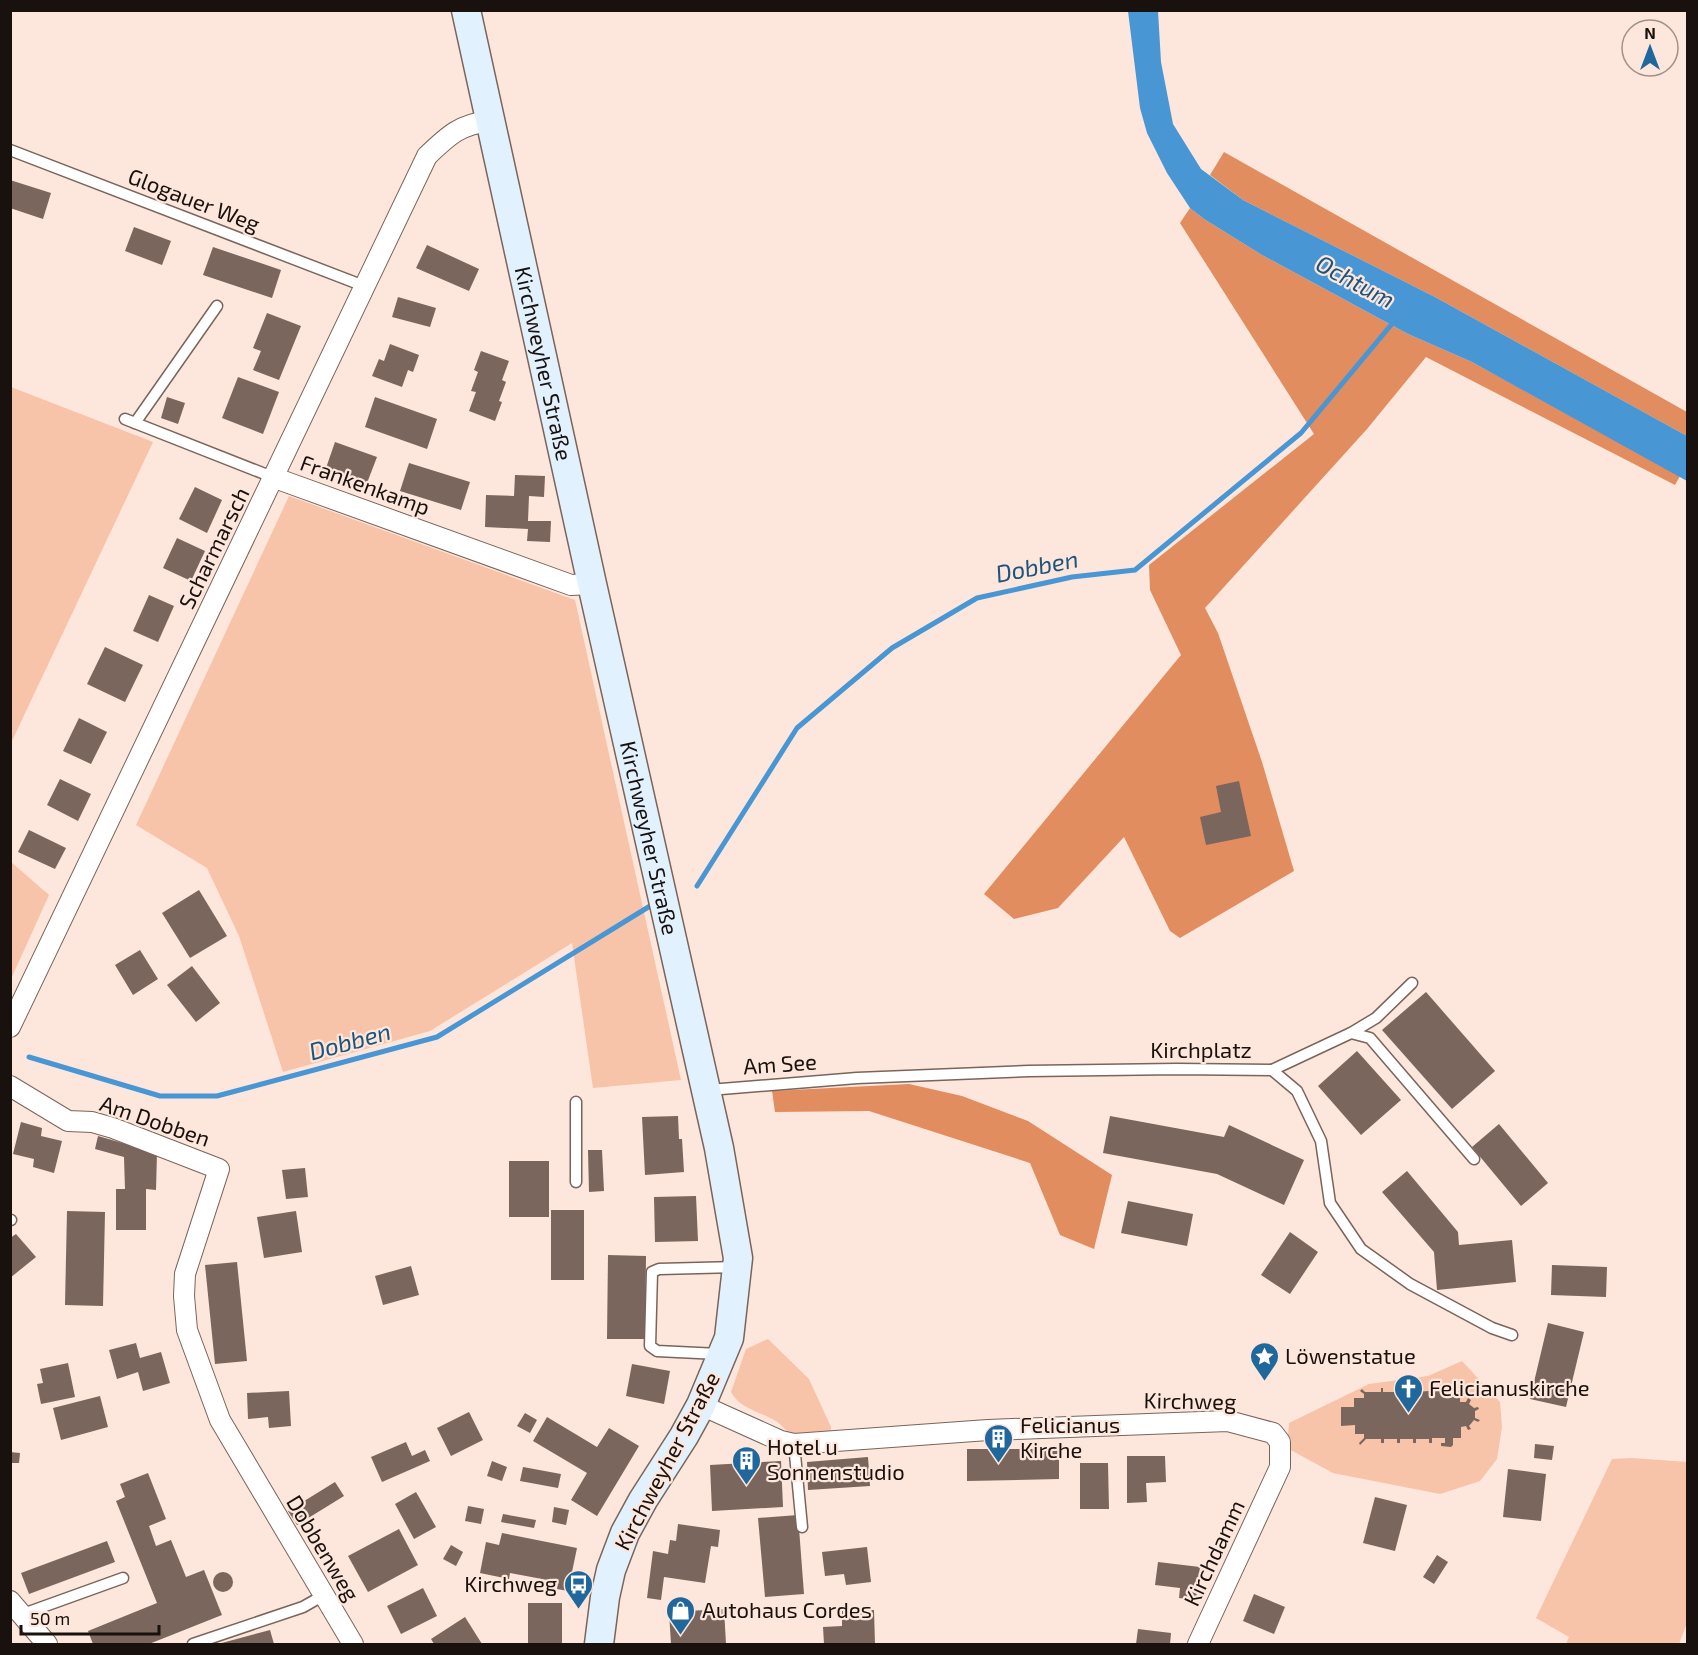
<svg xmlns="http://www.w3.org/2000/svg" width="1698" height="1655" font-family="'Exo 2',sans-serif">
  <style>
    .green { fill: #f7c3a9 }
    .forest { fill: #e18d5f }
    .water { fill: #4896d3 }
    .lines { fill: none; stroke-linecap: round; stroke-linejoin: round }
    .stream { stroke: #4896d3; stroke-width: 5 }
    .building { fill: #7a665c }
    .lane-casing { stroke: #79655b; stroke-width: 13 }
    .street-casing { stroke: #79655b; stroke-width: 22 }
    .secondary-casing { stroke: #79655b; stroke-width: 31 }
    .lane { stroke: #fff; stroke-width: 10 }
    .street { stroke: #fff; stroke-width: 20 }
    .secondary { stroke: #e2f1fe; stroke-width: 28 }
    .labels { text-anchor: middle; stroke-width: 4.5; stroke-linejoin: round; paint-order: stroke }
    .street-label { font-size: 22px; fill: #19110d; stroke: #fde6db }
    .poi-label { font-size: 22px; fill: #19110d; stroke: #fde6db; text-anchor: start }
    .water-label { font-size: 24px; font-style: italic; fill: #1c547d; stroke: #fde6db }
  </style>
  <rect width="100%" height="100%" fill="#fde6db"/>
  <!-- green -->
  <g class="green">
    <polygon points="11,387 153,442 11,743"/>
    <polygon points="289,496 575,600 681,1080 593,1088 572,943 430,1031 283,1072 239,936 207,868 136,825"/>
    <polygon points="11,862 49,895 11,979"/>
    <path d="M768 1339 809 1379 831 1427V1433L794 1437C787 1432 782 1425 776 1421 761 1412 740 1409 731 1392L746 1349Z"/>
    <polygon points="1462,1361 1500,1402 1502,1427 1497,1459 1480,1481 1440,1494 1333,1473 1287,1448 1289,1423 1369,1384 1428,1376"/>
    <polygon points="1632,1458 1687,1462 1688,1620 1679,1644 1566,1644 1569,1637 1536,1618 1612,1459"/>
  </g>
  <!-- forest -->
  <g class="forest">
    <polygon points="1224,152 1687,412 1687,436 1435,297 1243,200 1210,175"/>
    <polygon points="1190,208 1204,219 1262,255 1408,334 1472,362 1680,476 1675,485 1426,357 1367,429 1205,608 1218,633 1262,762 1294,871 1180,938 1170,931 1124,837 1058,908 1014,919 984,894 1181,655 1150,590 1149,565 1314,434 1180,223"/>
    <polygon points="909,1084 962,1096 1028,1121 1112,1175 1094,1249 1060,1235 1030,1163 869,1111 775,1112 772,1091"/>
  </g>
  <!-- water -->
  <polygon class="water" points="1128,11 1158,11 1161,62 1173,124 1201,169 1243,200 1435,297 1687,436 1687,481 1472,362 1408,334 1262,255 1204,219 1190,208 1167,173 1147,133 1140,108"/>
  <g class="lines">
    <!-- stream -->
    <g class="stream">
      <polyline points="697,886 797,728 892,648 977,598 1072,577 1135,570 1301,433 1396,319"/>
      <polyline points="29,1057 160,1096 217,1096 437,1037 650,906"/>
    </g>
  </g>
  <!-- building -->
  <g class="building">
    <polygon points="10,180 51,193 43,219 10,208"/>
    <polygon points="134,227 171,241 162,265 125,251"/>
    <polygon points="427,245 479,269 469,291 416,268"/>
    <polygon points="213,247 281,270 272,298 203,275"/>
    <polygon points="398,297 436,308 430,327 392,317"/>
    <polygon points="267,313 301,326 279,380 253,370 261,351 253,348"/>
    <polygon points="390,344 419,355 413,372 408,370 402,387 372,376 379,359 384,361"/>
    <polygon points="481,351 509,361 502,380 506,382 499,401 502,402 495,421 469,411 476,392 471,391 478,372 474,370"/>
    <polygon points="238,377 279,392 263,434 222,418"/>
    <polygon points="167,397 185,403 178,424 161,418"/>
    <polygon points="375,397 437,419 427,449 365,427"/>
    <polygon points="335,442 377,457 367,483 326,468"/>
    <polygon points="409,463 470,482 461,510 400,491"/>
    <polygon points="515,475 545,476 544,497 529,496 528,521 551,521 550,542 527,541 528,529 485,527 486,495 514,496"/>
    <polygon points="195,487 222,500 207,533 179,519"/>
    <polygon points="177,538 205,551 191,581 163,568"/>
    <polygon points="149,595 174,606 158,642 133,631"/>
    <polygon points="105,647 143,665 125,702 87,684"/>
    <polygon points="79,718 107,732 91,764 63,751"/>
    <polygon points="60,779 91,794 78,821 47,805"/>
    <polygon points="1239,781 1251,836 1206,845 1200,817 1221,812 1216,786"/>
    <polygon points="29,830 66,848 55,869 18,852"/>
    <polygon points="199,890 227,936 190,958 162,913"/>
    <polygon points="140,950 158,979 133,995 115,965"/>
    <polygon points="192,966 220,1003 196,1022 167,985"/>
    <polygon points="1426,992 1495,1071 1452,1109 1382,1030"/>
    <polygon points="1357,1051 1401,1100 1361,1135 1318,1086"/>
    <polygon points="678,1116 679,1139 682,1139 684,1172 645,1175 642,1117"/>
    <polygon points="1110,1116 1224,1137 1229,1125 1304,1160 1284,1205 1217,1174 1103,1153"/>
    <polygon points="21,1122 42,1128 41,1136 62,1141 54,1173 33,1167 34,1159 13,1154"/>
    <polygon points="1499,1124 1548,1183 1521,1206 1472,1147"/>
    <polygon points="98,1136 157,1153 156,1190 146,1189 146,1230 116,1230 116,1189 125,1189 124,1157 95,1149"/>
    <polygon points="588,1150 602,1150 604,1191 589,1192"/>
    <rect x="509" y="1161" width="40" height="56"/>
    <polygon points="305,1168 308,1197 286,1199 282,1170"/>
    <polygon points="1407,1171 1458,1232 1459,1245 1512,1240 1516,1282 1437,1290 1434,1252 1382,1192"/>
    <polygon points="696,1196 698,1241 655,1242 654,1197"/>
    <polygon points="1128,1201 1193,1214 1187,1246 1121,1233"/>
    <rect x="551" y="1210" width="33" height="70"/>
    <polygon points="67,1211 105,1212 103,1306 65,1305"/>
    <polygon points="296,1211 302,1252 264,1258 257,1217"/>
    <polygon points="1290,1232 1318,1252 1290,1294 1261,1275"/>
    <polygon points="16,1234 36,1257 10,1278 10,1238"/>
    <polygon points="608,1255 646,1256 645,1339 607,1339"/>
    <polygon points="237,1262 247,1361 215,1364 205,1265"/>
    <polygon points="1552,1265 1607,1267 1606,1297 1551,1295"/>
    <polygon points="411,1266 419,1295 383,1305 375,1276"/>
    <polygon points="1548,1323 1584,1332 1566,1407 1530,1399"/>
    <polygon points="136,1343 140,1358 161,1352 170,1383 143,1391 138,1372 117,1379 109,1350"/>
    <polygon points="68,1363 75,1397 41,1404 37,1384 43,1383 40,1369"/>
    <polygon points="632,1364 670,1371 664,1404 626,1396"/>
    <polygon points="1447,1384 1452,1387 1453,1391 1460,1391 1460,1402 1466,1402 1468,1398 1471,1400 1469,1404 1474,1408 1478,1407 1479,1409 1475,1411 1475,1418 1480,1420 1478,1422 1474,1420 1469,1426 1471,1429 1468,1430 1466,1426 1461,1427 1461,1438 1453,1438 1453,1445 1451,1447 1441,1446 1441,1443 1445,1443 1445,1438 1432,1438 1432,1443 1429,1443 1429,1439 1416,1439 1416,1443 1413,1443 1413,1439 1400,1439 1400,1443 1397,1443 1397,1439 1384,1439 1384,1443 1381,1443 1381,1439 1366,1439 1360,1445 1359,1443 1364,1438 1364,1434 1355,1434 1355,1425 1341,1426 1341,1407 1354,1407 1354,1398 1364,1398 1364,1394 1360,1391 1362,1389 1365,1392 1381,1392 1381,1388 1383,1388 1383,1392 1397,1392 1397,1388 1399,1388 1400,1392 1413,1392 1413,1388 1415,1388 1415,1392 1429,1391 1429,1388 1431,1388 1431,1391 1444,1390 1444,1386"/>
    <polygon points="289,1391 291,1426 269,1428 268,1417 248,1419 247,1393"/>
    <polygon points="100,1396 108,1427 61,1440 53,1408"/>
    <polygon points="469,1412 483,1440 451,1456 437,1428"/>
    <polygon points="525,1413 537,1420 530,1433 517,1426"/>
    <polygon points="547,1417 597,1447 609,1428 639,1446 597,1516 571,1500 587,1473 533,1441"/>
    <polygon points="406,1442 412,1456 425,1450 430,1461 382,1482 371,1457"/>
    <polygon points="1535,1444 1554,1446 1552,1460 1534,1458"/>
    <polygon points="967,1449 1059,1449 1059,1479 967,1481"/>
    <polygon points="10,1452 20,1453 19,1463 10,1463"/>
    <polygon points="1127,1456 1165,1456 1166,1482 1146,1483 1147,1502 1127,1503"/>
    <polygon points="868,1457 870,1486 808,1490 807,1462"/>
    <polygon points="492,1461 507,1467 502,1481 487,1476"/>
    <polygon points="781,1461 783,1507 712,1511 710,1465"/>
    <polygon points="1080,1463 1108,1463 1109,1509 1080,1509"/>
    <polygon points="523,1467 561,1474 558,1488 520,1481"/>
    <polygon points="1508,1469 1546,1474 1541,1521 1503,1517"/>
    <polygon points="148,1473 166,1519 149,1526 156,1546 171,1540 186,1577 204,1570 222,1615 149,1644 93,1644 88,1631 157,1603 116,1501 125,1497 120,1484"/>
    <polygon points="335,1482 344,1496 297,1525 288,1511"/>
    <polygon points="416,1492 436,1527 414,1539 395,1504"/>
    <polygon points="1375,1497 1407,1505 1395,1551 1363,1543"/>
    <polygon points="468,1506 484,1509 481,1524 465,1521"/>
    <polygon points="554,1507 569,1510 566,1525 552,1522"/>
    <polygon points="503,1514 536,1520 534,1528 501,1522"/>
    <polygon points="798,1515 804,1594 765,1597 758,1518"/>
    <polygon points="678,1524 720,1530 718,1547 711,1546 705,1583 664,1577 661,1600 647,1598 653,1551 668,1554 670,1540 676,1541"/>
    <polygon points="399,1529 418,1565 368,1592 348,1556"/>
    <polygon points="502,1533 577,1548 568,1591 557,1589 558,1582 510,1573 509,1579 480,1573 486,1542 499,1545"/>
    <polygon points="107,1541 115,1562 29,1594 21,1573"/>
    <polygon points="451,1545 463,1552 456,1566 443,1559"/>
    <polygon points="867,1547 871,1582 846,1585 844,1574 825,1576 822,1552"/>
    <polygon points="1437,1555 1448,1562 1434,1584 1423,1577"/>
    <polygon points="1158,1562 1200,1567 1196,1600 1179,1598 1180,1588 1155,1585"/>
    <circle cx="223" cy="1582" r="10"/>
    <polygon points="423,1588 437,1616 401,1634 387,1606"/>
    <polygon points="1254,1594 1285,1607 1274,1634 1243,1621"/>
    <rect x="528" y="1603" width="34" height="41"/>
    <polygon points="724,1609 726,1644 671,1644 669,1612"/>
    <polygon points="874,1610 875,1644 824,1644 823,1627 842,1626 842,1611"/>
    <polygon points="465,1617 482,1644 434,1644 431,1639"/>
    <polygon points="1138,1629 1171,1633 1170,1644 1136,1644"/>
    <polygon points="270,1630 274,1644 218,1644"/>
  </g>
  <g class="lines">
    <defs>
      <g id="lane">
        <polyline points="10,150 364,286"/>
        <polyline points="125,419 275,478"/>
        <polyline points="135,423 217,306"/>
        <polyline points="1351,1033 1370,1038 1474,1159"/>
        <polyline points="1272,1070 1351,1033 1376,1018 1412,983"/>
        <polyline points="709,1090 857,1078 1029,1071 1177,1069 1272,1070 1297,1091 1321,1141 1330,1203 1361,1249 1410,1284 1492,1328 1512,1335"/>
        <polyline points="576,1102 576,1182"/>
        <polyline points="10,1220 11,1220"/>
        <polyline points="719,1354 657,1351 650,1346 652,1272 659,1269 737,1267"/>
        <polyline points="794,1444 802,1527"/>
        <polyline points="23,1614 123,1578"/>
        <polyline points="193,1644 303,1607 324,1595"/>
      </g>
      <g id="street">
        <polyline points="275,478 571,585 592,584"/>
        <path d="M10 1027 427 156C448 136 460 124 490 121"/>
        <polyline points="10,1086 68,1121 92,1122 113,1128 219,1169 185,1274 184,1296 187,1330 220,1420 353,1644"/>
        <polyline points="701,1405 781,1441 794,1444 988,1430 1228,1421 1273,1433 1280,1442 1280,1467 1198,1644"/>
        <polyline points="10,1601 47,1644"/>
      </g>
      <g id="secondary">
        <path id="s1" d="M466 10 592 584 719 1148 738 1258 729 1338 701 1405 684 1436 643 1500 625 1533 611 1570 605 1597 599 1644"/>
      </g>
    </defs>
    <!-- lane casing -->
    <use href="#lane" class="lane-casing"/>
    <!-- street casing -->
    <use href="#street" class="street-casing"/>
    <!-- secondary casing -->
    <use href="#secondary" class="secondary-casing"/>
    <!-- lane -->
    <use href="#lane" class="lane"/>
    <!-- street -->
    <use href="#street" class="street"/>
    <!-- secondary -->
    <use href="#secondary" class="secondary"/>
  </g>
  <!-- icons -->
  <defs>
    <symbol id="sight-pin" viewBox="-11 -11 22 30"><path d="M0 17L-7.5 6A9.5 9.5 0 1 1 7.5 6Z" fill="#20689c" stroke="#fde6db"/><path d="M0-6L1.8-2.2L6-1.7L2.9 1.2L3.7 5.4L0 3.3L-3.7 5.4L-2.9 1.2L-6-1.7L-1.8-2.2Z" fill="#fff"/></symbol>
    <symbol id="church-pin" viewBox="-11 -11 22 30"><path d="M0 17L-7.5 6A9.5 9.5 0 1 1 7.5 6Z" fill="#20689c" stroke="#fde6db"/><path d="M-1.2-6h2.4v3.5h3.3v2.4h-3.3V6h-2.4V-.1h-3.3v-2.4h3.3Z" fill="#fff"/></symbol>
    <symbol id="building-pin" viewBox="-11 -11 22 30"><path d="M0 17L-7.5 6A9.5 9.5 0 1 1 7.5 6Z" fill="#20689c" stroke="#fde6db"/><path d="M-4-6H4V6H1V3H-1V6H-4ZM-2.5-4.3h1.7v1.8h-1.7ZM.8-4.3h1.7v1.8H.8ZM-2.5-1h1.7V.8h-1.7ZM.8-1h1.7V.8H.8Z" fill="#fff"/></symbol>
    <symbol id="bus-pin" viewBox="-11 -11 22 30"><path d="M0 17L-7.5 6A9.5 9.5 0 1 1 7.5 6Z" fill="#20689c" stroke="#fde6db"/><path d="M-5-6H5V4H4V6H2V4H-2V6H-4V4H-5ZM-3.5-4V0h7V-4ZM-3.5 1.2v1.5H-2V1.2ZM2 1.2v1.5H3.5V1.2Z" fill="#fff"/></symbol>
    <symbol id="shop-pin" viewBox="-11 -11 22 30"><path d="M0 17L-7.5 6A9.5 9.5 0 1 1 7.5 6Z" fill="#20689c" stroke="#fde6db"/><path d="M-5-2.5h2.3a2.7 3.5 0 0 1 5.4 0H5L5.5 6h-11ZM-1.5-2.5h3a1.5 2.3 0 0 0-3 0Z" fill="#fff"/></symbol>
  </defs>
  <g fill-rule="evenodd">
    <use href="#sight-pin" x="1248" y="1340" width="33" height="45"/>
    <use href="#church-pin" x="1392" y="1372" width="33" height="45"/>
    <use href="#building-pin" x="982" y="1422" width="33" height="45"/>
    <use href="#building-pin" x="730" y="1444" width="33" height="45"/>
    <use href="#bus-pin" x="562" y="1568" width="33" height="45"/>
    <use href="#shop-pin" x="664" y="1594" width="33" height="45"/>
  </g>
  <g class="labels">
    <!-- street labels -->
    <g class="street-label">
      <text transform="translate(194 200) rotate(21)" y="8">Glogauer Weg</text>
      <text dy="8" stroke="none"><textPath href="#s1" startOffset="362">Kirchweyher Straße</textPath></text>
      <text transform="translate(365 485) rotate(20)" y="8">Frankenkamp</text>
      <text transform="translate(214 548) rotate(-64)" y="8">Scharmarsch</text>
      <text dy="8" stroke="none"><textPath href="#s1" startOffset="848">Kirchweyher Straße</textPath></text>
      <text x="1201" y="1058">Kirchplatz</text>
      <text transform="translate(780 1064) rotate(-4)" y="8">Am See</text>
      <text transform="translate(155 1121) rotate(19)" y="8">Am Dobben</text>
      <text transform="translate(1190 1401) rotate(1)" y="8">Kirchweg</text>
      <text transform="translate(667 1461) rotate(-62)" y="8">Kirchweyher Straße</text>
      <text transform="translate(323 1548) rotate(59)" y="8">Dobbenweg</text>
      <text transform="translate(1214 1553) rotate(-65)" y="8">Kirchdamm</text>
    </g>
    <!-- poi labels -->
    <g class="poi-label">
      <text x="1285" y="1364">Löwenstatue</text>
      <text x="1429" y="1396">Felicianuskirche</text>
      <text x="1020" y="1433">Felicianus<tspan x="1020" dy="25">Kirche</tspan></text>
      <text x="767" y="1455">Hotel u<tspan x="767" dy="25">Sonnenstudio</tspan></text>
      <text x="557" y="1592" text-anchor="end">Kirchweg</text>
      <text x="702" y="1618">Autohaus Cordes</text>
    </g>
    <!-- water labels -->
    <g class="water-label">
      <text transform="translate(1355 282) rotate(28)" y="8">Ochtum</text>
      <text transform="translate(1037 567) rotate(-11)" y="8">Dobben</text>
      <text transform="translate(350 1042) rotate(-15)" y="8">Dobben</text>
    </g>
  </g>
  <!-- border -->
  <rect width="1698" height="1655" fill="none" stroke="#19110d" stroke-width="24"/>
  <!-- north arrow -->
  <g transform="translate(1650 48)"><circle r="28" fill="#fde6db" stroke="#a29189" stroke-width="1.5"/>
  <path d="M0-4.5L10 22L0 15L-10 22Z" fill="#20689c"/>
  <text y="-9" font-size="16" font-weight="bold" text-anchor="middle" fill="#19110d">N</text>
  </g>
  <!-- scale -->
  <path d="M21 1625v9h138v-9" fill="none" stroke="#19110d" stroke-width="3"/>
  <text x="30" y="1625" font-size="18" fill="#19110d" stroke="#fde6db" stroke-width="4.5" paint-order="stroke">50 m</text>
</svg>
